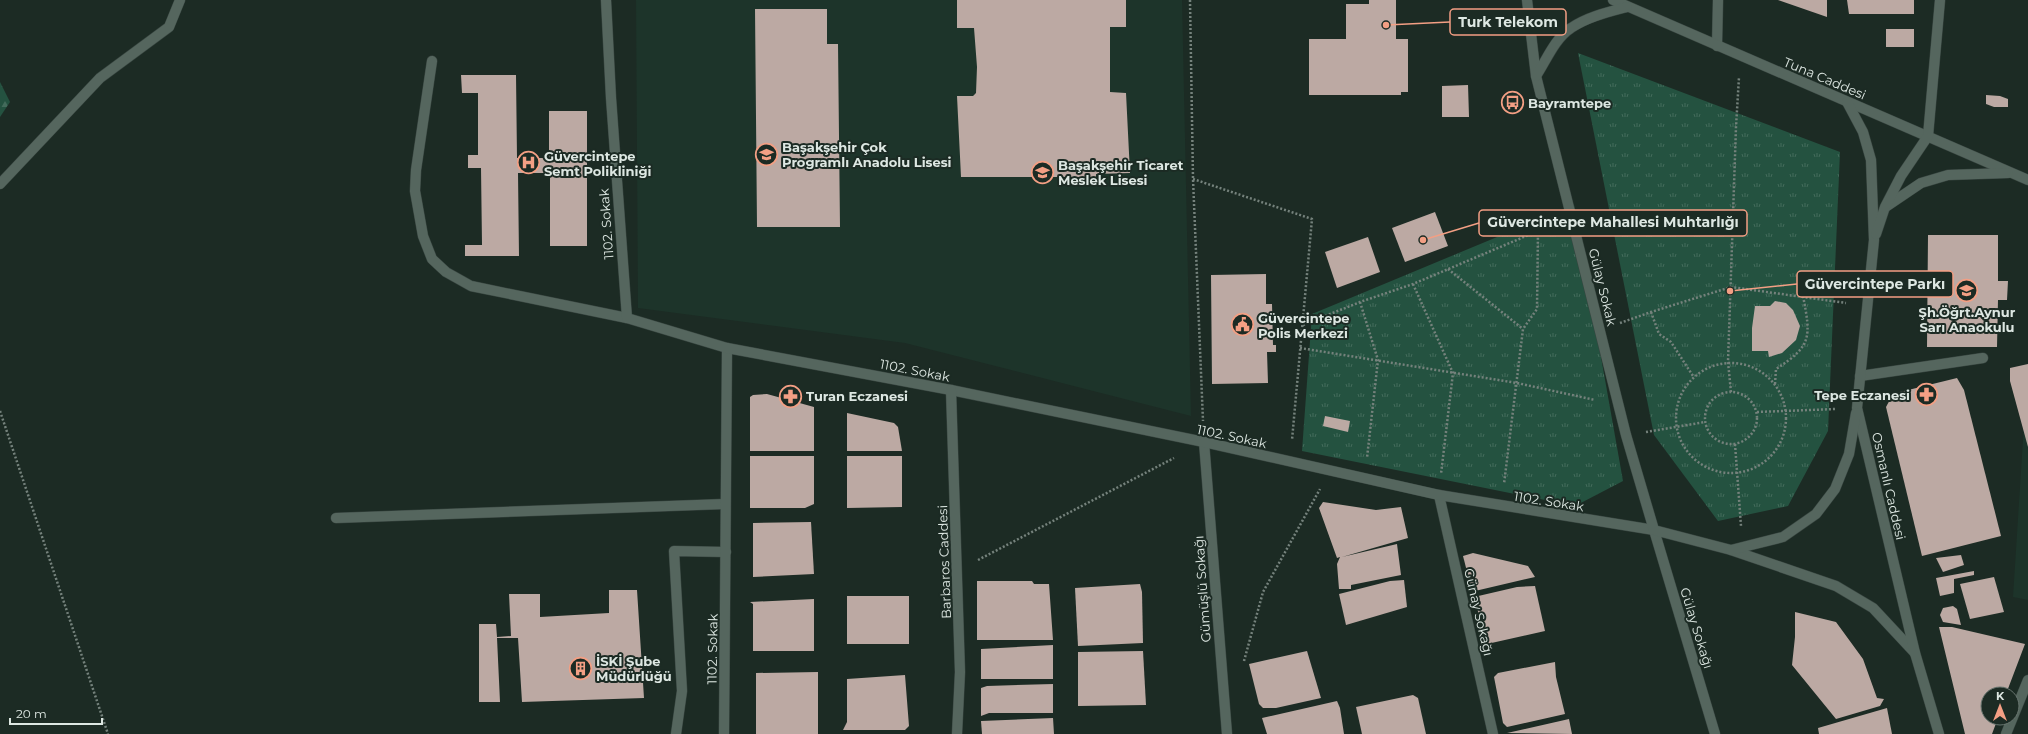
<svg xmlns="http://www.w3.org/2000/svg" width="2028" height="734" font-family="Montserrat,sans-serif">
  <style>
    .built { fill: #1d342a }
    .forest { fill: url(#forest-firs) }
    .park { fill: url(#park-tufts) }
    .building { fill: #bca9a3 }
    .lines { fill: none; stroke-linecap: round; stroke-linejoin: round }
    .service-casing { stroke: #394641; stroke-width: 11 }
    .minor-casing { stroke: #394641; stroke-width: 11 }
    .tertiary-casing { stroke: #394641; stroke-width: 11 }
    .secondary-casing { stroke: #394641; stroke-width: 11 }
    .path { stroke: #75827c; stroke-width: 2.5; stroke-dasharray: 2 2; stroke-linecap: butt }
    .service { stroke: #55665e; stroke-width: 10 }
    .minor { stroke: #55665e; stroke-width: 10 }
    .tertiary { stroke: #55665e; stroke-width: 10 }
    .secondary { stroke: #55665e; stroke-width: 10 }
    .labels { text-anchor: middle; stroke-width: 4; stroke-linejoin: round; paint-order: stroke }
    .street-label { font-size: 13px; fill: #dde7e2; stroke: #1c2b24 }
    .poi-label { font-size: 13px; font-weight: bold; fill: #dde7e2; stroke: #1c2b24; text-anchor: start }
    .leader { fill: none; stroke: #f39f84; stroke-width: 1.5 }
    .callout-dot { fill: #f39f84; stroke: #1c2b24; stroke-width: 1.5 }
    .callout { fill: #1c2b24; stroke: #f39f84; stroke-width: 1.5 }
    .callout-label { font-size: 14px; text-anchor: middle; font-weight: bold; fill: #dde7e2 }
  </style>
  <defs>
    <pattern id="forest-firs" width="22" height="20" patternUnits="userSpaceOnUse"><rect width="22" height="20" fill="#245240"/><path d="M5 1l3.5 6h-7zM16 11l3.5 6h-7z" fill="#436b5b"/></pattern>
    <pattern id="park-tufts" width="24" height="20" patternUnits="userSpaceOnUse"><rect width="24" height="20" fill="#245240"/><path d="M3 7l-1-3M5 7V3M7 7l1-3M15 17l-1-3M17 17v-4M19 17l1-3" fill="none" stroke="#436b5b"/></pattern>
  </defs>
  <rect width="100%" height="100%" fill="#1c2b24"/>
  <!-- built -->
  <g class="built">
    <polygon points="636,0 1182,0 1191,416 905,343 638,308"/>
    <polygon points="2028,361 2028,600 2013,597"/>
  </g>
  <!-- forest -->
  <polygon class="forest" points="0,82 10,102 0,117"/>
  <!-- park -->
  <g class="park">
    <polygon points="1578,53 1840,152 1828,431 1788,506 1718,521 1654,435"/>
    <polygon points="1574,205 1623,481 1575,506 1302,451 1312,314"/>
  </g>
  <!-- building -->
  <g class="building">
    <polygon points="957,0 1126,0 1126,27 1110,27 1110,92 1126,93 1130,173 1096,174 1096,177 961,177 957,96 973,96 976,93 977,67 974,28 957,28"/>
    <polygon points="1369,0 1396,0 1396,39 1408,39 1408,92 1401,92 1401,95 1309,95 1309,39 1346,39 1346,4 1369,4"/>
    <polygon points="1778,0 1827,0 1827,17"/>
    <polygon points="1847,0 1914,0 1914,14 1849,14"/>
    <polygon points="755,9 827,9 827,44 838,44 840,227 757,227"/>
    <rect x="1886" y="29" width="28" height="18"/>
    <polygon points="461,75 516,75 517,158 549,158 549,111 587,111 587,246 550,246 550,173 518,173 519,256 465,256 465,245 482,245 481,168 468,168 468,155 478,155 478,93 462,93"/>
    <polygon points="1468,85 1469,117 1442,117 1442,86"/>
    <polygon points="1986,95 2000,96 2008,99 2008,107 1994,107 1986,104"/>
    <polygon points="1435,212 1448,246 1405,262 1392,228"/>
    <polygon points="1928,235 1998,235 1998,281 2008,281 2007,300 1998,300 1997,347 1927,347"/>
    <polygon points="1368,237 1380,272 1337,288 1325,252"/>
    <polygon points="1266,274 1266,304 1272,304 1273,345 1276,345 1276,352 1267,352 1268,383 1212,384 1211,275"/>
    <polygon points="1775,301 1786,303 1793,310 1800,326 1796,340 1782,353 1769,357 1768,351 1752,351 1752,328 1755,306 1770,306"/>
    <polygon points="2028,364 2028,447 2010,381 2010,368"/>
    <polygon points="1957,378 1964,390 2001,536 1922,556 1886,407 1892,396 1900,392"/>
    <polygon points="767,394 814,407 814,451 750,451 750,397 753,395"/>
    <polygon points="847,413 894,423 898,427 902,451 847,451"/>
    <polygon points="1325,416 1350,421 1348,432 1323,426"/>
    <polygon points="750,456 814,456 814,504 805,508 750,508"/>
    <polygon points="847,456 902,456 902,507 847,508"/>
    <polygon points="1323,502 1376,510 1401,507 1408,538 1342,557 1397,544 1401,575 1351,585 1351,589 1339,589 1337,564 1340,557 1337,558 1319,508"/>
    <polygon points="811,522 814,574 753,577 753,523"/>
    <polygon points="1473,553 1528,566 1535,577 1475,591 1471,587 1463,556"/>
    <polygon points="1961,555 1964,565 1943,572 1936,558"/>
    <polygon points="1974,571 1974,575 1954,579 1954,593 1940,596 1936,578"/>
    <polygon points="1994,577 2004,612 1970,619 1960,584"/>
    <polygon points="1404,580 1407,607 1346,625 1339,594 1390,581"/>
    <polygon points="977,581 1032,581 1034,584 1049,584 1053,640 977,640"/>
    <polygon points="1140,584 1142,592 1143,643 1078,646 1075,588"/>
    <polygon points="1535,586 1545,631 1487,644 1474,597 1517,587"/>
    <polygon points="609,590 637,590 644,698 522,702 518,638 497,638 500,702 479,702 479,624 496,624 497,637 511,636 509,594 540,594 540,617 609,613"/>
    <rect x="847" y="596" width="62" height="48"/>
    <polygon points="814,599 814,651 753,651 753,604 750,602"/>
    <polygon points="1953,606 1957,609 1961,625 1943,622 1940,615 1943,608"/>
    <polygon points="1795,612 1836,622 1863,659 1877,698 1884,699 1880,706 1836,719 1792,665 1795,637"/>
    <polygon points="1939,627 1952,627 2025,644 2006,694 1988,694 1988,718 1998,718 1992,734 1965,734"/>
    <polygon points="1053,645 1053,679 981,679 981,649"/>
    <polygon points="1143,651 1146,705 1078,706 1078,652"/>
    <polygon points="1307,651 1321,698 1276,708 1263,708 1259,704 1249,664"/>
    <polygon points="1555,662 1556,677 1565,714 1507,727 1503,723 1494,677 1498,673"/>
    <polygon points="818,672 818,734 756,734 756,673"/>
    <polygon points="905,675 909,726 905,730 843,730 847,722 847,679"/>
    <polygon points="1053,684 1053,713 989,713 981,716 981,688 987,686"/>
    <polygon points="1413,695 1418,698 1426,734 1362,734 1356,707"/>
    <polygon points="1337,701 1340,708 1344,734 1267,734 1262,718"/>
    <polygon points="1887,708 1892,734 1819,734 1818,728"/>
    <polygon points="1053,718 1054,734 982,734 981,721"/>
    <polygon points="1569,719 1572,734 1507,733"/>
  </g>
  <g class="lines">
    <defs>
      <g id="service">
        <polyline points="432,61 416,170 415,191 423,236 432,259 446,272 471,286 627,318"/>
        <polyline points="1860,376 1983,358"/>
        <polyline points="676,734 682,691 674,551 726,552"/>
      </g>
      <g id="minor">
        <polyline points="1717,46 1718,0"/>
        <polyline points="0,184 100,78 169,27 180,0"/>
        <polyline points="1204,442 1227,734"/>
        <polyline points="1439,495 1493,734"/>
        <polyline points="336,518 725,504"/>
        <polyline points="1654,530 1715,734"/>
        <polyline points="724,734 727,348"/>
        <polyline points="2006,734 2028,680"/>
      </g>
      <g id="tertiary">
        <polyline points="606,0 611,98 627,318 727,348 951,390 1204,442 1439,495 1654,530"/>
        <polyline points="951,390 960,672 957,734"/>
      </g>
      <g id="secondary">
        <polyline points="1527,0 1536,76 1626,435 1654,530 1731,550 1836,586 1873,608 1915,653"/>
        <polyline points="1613,0 2028,180"/>
        <path d="M1536 76C1546 61 1555 38 1571 28 1587 17 1608 12 1627 7"/>
        <polyline points="1847,102 1863,132 1871,160 1874,240 1857,408 1915,653 1939,734"/>
        <polyline points="1887,206 1921,183 1948,175 2008,173"/>
        <polyline points="1876,234 1885,207 1901,176 1928,136 1940,0"/>
        <polyline points="1731,550 1783,537 1816,514 1835,489 1849,454 1856,413"/>
      </g>
    </defs>
    <!-- service casing -->
    <use href="#service" class="service-casing"/>
    <!-- minor casing -->
    <use href="#minor" class="minor-casing"/>
    <!-- tertiary casing -->
    <use href="#tertiary" class="tertiary-casing"/>
    <!-- secondary casing -->
    <use href="#secondary" class="secondary-casing"/>
    <!-- path -->
    <g class="path">
      <polyline points="1190,0 1193,179 1203,421"/>
      <polyline points="1193,179 1312,219 1292,440"/>
      <polyline points="1538,231 1553,226"/>
      <polyline points="1448,269 1523,329"/>
      <polyline points="1413,284 1453,373 1441,474"/>
      <polyline points="1360,302 1378,360 1367,458"/>
      <polyline points="1651,312 1659,334 1671,342 1693,376"/>
      <polyline points="1620,323 1651,312 1731,287 1846,303"/>
      <polyline points="1303,325 1360,302 1413,284 1538,231 1537,309 1523,329 1504,484"/>
      <polyline points="1300,348 1517,383 1595,400"/>
      <circle cx="1731" cy="418" r="55"/>
      <path d="M1775 384 1776 369C1812 346 1811 337 1803 296"/>
      <circle cx="1731" cy="418" r="26"/>
      <polyline points="1731,392 1728,362 1736,127 1739,77"/>
      <polyline points="0,411 108,734"/>
      <polyline points="1757,412 1836,409"/>
      <polyline points="1646,432 1705,422"/>
      <polyline points="1735,444 1741,526"/>
      <polyline points="978,560 1174,458"/>
      <polyline points="1244,661 1263,592 1320,489"/>
    </g>
    <!-- service -->
    <use href="#service" class="service"/>
    <!-- minor -->
    <use href="#minor" class="minor"/>
    <!-- tertiary -->
    <use href="#tertiary" class="tertiary"/>
    <!-- secondary -->
    <use href="#secondary" class="secondary"/>
  </g>
  <!-- icons -->
  <defs>
    <symbol id="bus-ring" viewBox="-11 -11 22 22"><circle r="9.5" fill="#1c2b24" stroke="#f39f84" stroke-width="1.5"/><path d="M-5-6H5V4H4V6H2V4H-2V6H-4V4H-5ZM-3.5-4V0h7V-4ZM-3.5 1.2v1.5H-2V1.2ZM2 1.2v1.5H3.5V1.2Z" fill="#f39f84"/></symbol>
    <symbol id="school-ring" viewBox="-11 -11 22 22"><circle r="9.5" fill="#1c2b24" stroke="#f39f84" stroke-width="1.5"/><path d="M0-5L7-2L0 1L-7-2ZM-4 1L0 2.5L4 1V4Q0 6-4 4Z" fill="#f39f84"/></symbol>
    <symbol id="hospital-ring" viewBox="-11 -11 22 22"><circle r="9.5" fill="#1c2b24" stroke="#f39f84" stroke-width="1.5"/><path d="M-5-5h3v3.5h4V-5h3V5h-3V1.5h-4V5h-3Z" fill="#f39f84"/></symbol>
    <symbol id="civic-ring" viewBox="-11 -11 22 22"><circle r="9.5" fill="#1c2b24" stroke="#f39f84" stroke-width="1.5"/><path d="M-.6-6.5H3V-4.5H.6V-3L4-1V1h2V6H-6V1h2V-1L-.6-3ZM-1.2 2.5V6h2.4V2.5Z" fill="#f39f84"/></symbol>
    <symbol id="pharmacy-ring" viewBox="-11 -11 22 22"><circle r="9.5" fill="#1c2b24" stroke="#f39f84" stroke-width="1.5"/><path d="M-2-6h4v4h4v4h-4v4h-4v-4h-4v-4h4Z" fill="#f39f84"/></symbol>
    <symbol id="building-ring" viewBox="-11 -11 22 22"><circle r="9.5" fill="#1c2b24" stroke="#f39f84" stroke-width="1.5"/><path d="M-4-6H4V6H1V3H-1V6H-4ZM-2.5-4.3h1.7v1.8h-1.7ZM.8-4.3h1.7v1.8H.8ZM-2.5-1h1.7V.8h-1.7ZM.8-1h1.7V.8H.8Z" fill="#f39f84"/></symbol>
  </defs>
  <g fill-rule="evenodd">
    <use href="#bus-ring" x="1500" y="90" width="25" height="25"/>
    <use href="#school-ring" x="754" y="142" width="25" height="25"/>
    <use href="#hospital-ring" x="516" y="150" width="25" height="25"/>
    <use href="#school-ring" x="1030" y="160" width="25" height="25"/>
    <use href="#school-ring" x="1954" y="278" width="25" height="25"/>
    <use href="#civic-ring" x="1230" y="312" width="25" height="25"/>
    <use href="#pharmacy-ring" x="1914" y="382" width="25" height="25"/>
    <use href="#pharmacy-ring" x="778" y="384" width="25" height="25"/>
    <use href="#building-ring" x="568" y="656" width="25" height="25"/>
  </g>
  <g class="labels">
    <!-- street labels -->
    <g class="street-label">
      <text transform="translate(1825 78) rotate(23)" y="5">Tuna Caddesi</text>
      <text transform="translate(606 224) rotate(-94)" y="5">1102. Sokak</text>
      <text transform="translate(1603 287) rotate(76)" y="5">Gülay Sokak</text>
      <text transform="translate(915 370) rotate(11)" y="5">1102. Sokak</text>
      <text transform="translate(1232 436) rotate(12)" y="5">1102. Sokak</text>
      <text transform="translate(1889 486) rotate(77)" y="5">Osmanlı Caddesi</text>
      <text transform="translate(1549 501) rotate(9)" y="5">1102. Sokak</text>
      <text transform="translate(944 562) rotate(-92)" y="5">Barbaros Caddesi</text>
      <text transform="translate(1202 589) rotate(-94)" y="5">Gümüşlü Sokağı</text>
      <text transform="translate(1479 612) rotate(77)" y="5">Günay Sokağı</text>
      <text transform="translate(1697 628) rotate(73)" y="5">Gülay Sokağı</text>
      <text transform="translate(712 649) rotate(-89)" y="5">1102. Sokak</text>
    </g>
    <!-- poi labels -->
    <g class="poi-label">
      <text x="1528" y="108">Bayramtepe</text>
      <text x="782" y="152">Başakşehir Çok<tspan x="782" dy="15">Programlı Anadolu Lisesi</tspan></text>
      <text x="544" y="161">Güvercintepe<tspan x="544" dy="15">Semt Polikliniği</tspan></text>
      <text x="1058" y="170">Başakşehir Ticaret<tspan x="1058" dy="15">Meslek Lisesi</tspan></text>
      <text x="1967" y="317" text-anchor="middle">Şh.Öğrt.Aynur<tspan x="1967" dy="15">Sarı Anaokulu</tspan></text>
      <text x="1258" y="323">Güvercintepe<tspan x="1258" dy="15">Polis Merkezi</tspan></text>
      <text x="1910" y="400" text-anchor="end">Tepe Eczanesi</text>
      <text x="806" y="401">Turan Eczanesi</text>
      <text x="596" y="666">İSKİ Şube<tspan x="596" dy="15">Müdürlüğü</tspan></text>
    </g>
  </g>
  <!-- callouts -->
  <path class="leader" d="M1386 25L1450 22M1423 240L1479 223M1730 291L1797 284"/>
  <g class="callout-dot">
    <circle cx="1386" cy="25" r="4"/>
    <circle cx="1423" cy="240" r="4"/>
    <circle cx="1730" cy="291" r="4"/>
  </g>
  <g class="callout">
    <rect x="1450" y="9" width="116" height="26" rx="4"/>
    <rect x="1479" y="210" width="268" height="26" rx="4"/>
    <rect x="1797" y="271" width="156" height="26" rx="4"/>
  </g>
  <g class="callout-label">
    <text x="1508" y="27">Turk Telekom</text>
    <text x="1613" y="227">Güvercintepe Mahallesi Muhtarlığı</text>
    <text x="1875" y="289">Güvercintepe Parkı</text>
  </g>
  <!-- north arrow -->
  <g transform="translate(2000 706)"><circle r="19" fill="#1c2b24" stroke="#697670"/>
  <path d="M0-3L7 15L0 10L-7 15Z" fill="#f39f84"/>
  <text y="-6" font-size="11" font-weight="bold" text-anchor="middle" fill="#dde7e2">K</text>
  </g>
  <!-- scale -->
  <path d="M10 718v6h92v-6" fill="none" stroke="#dde7e2" stroke-width="2"/>
  <text x="16" y="718" font-size="12" fill="#dde7e2" stroke="#1c2b24" stroke-width="3" paint-order="stroke">20 m</text>
</svg>
